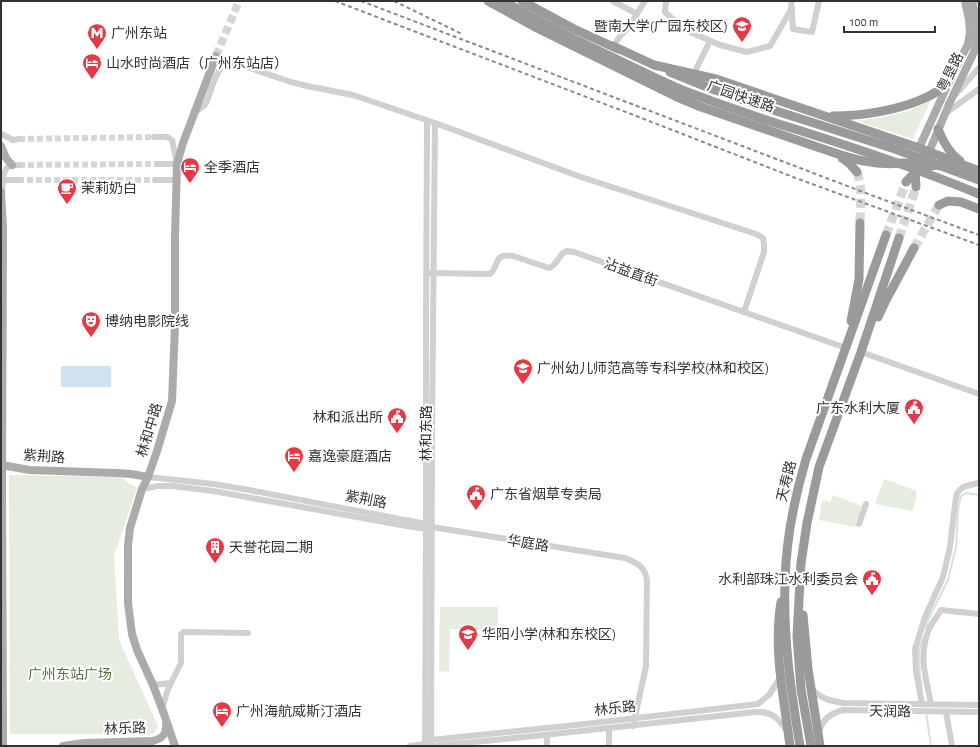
<svg xmlns="http://www.w3.org/2000/svg" width="980" height="747" font-family="'Alegreya Sans','Noto Sans SC',sans-serif">
  <style>
    .green { fill: #e6ecdf }
    .water { fill: #cfe2ee }
    .lines { fill: none; stroke-linecap: round; stroke-linejoin: round }
    .stream { stroke: #cfe2ee; stroke-width: 2 }
    .minor-tunnel { stroke: #d6d6d6; stroke-width: 6; stroke-dasharray: 6 3; stroke-linecap: butt }
    .major-tunnel { stroke: #d6d6d6; stroke-width: 8; stroke-dasharray: 8 4; stroke-linecap: butt }
    .highway-tunnel { stroke: #d6d6d6; stroke-width: 9; stroke-dasharray: 9 4.5; stroke-linecap: butt }
    .minor { stroke: #d0d0d0; stroke-width: 6 }
    .major { stroke: #ababab; stroke-width: 8 }
    .highway { stroke: #9a9a9a; stroke-width: 9 }
    .rail { stroke: #888; stroke-width: 2; stroke-dasharray: 4 3; stroke-linecap: butt }
    .highway-bridge { stroke: #9a9a9a; stroke-width: 9 }
    .labels { text-anchor: middle; stroke-width: 4; stroke-linejoin: round; paint-order: stroke }
    .poi-label { font-size: 14px; fill: #333; stroke: #fff; text-anchor: start }
    .street-label { font-size: 14px; fill: #333; stroke: #fff }
    .park-label { font-size: 14px; fill: #56703f; stroke: #fff }
  </style>
  <rect width="100%" height="100%" fill="#fff"/>
  <!-- green -->
  <g class="green">
    <polygon points="931,100 913,139 857,121 889,116 911,110"/>
    <polygon points="9,475 120,477 137,488 114,556 119,640 158,726 153,734 10,734"/>
    <polygon points="884,479 917,491 913,511 875,504"/>
    <polygon points="833,495 862,506 855,527 819,520 822,500 830,502"/>
    <polygon points="440,607 498,607 498,630 450,629 449,672 439,671"/>
  </g>
  <!-- water -->
  <rect class="water" x="61" y="366" width="50" height="21"/>
  <g class="lines">
    <!-- stream -->
    <g class="stream">
      <polyline points="926,628 929,618 948,580 956,547 958,509 961,496 966,493 979,495"/>
      <polyline points="922,689 920,676 919,650 923,638"/>
      <polyline points="925,705 931,746"/>
    </g>
    <!-- minor-tunnel -->
    <g class="minor-tunnel">
      <polyline points="19,139 154,137"/>
      <polyline points="19,165 157,164"/>
      <polyline points="18,180 155,180"/>
    </g>
    <!-- major-tunnel -->
    <polyline class="major-tunnel" points="216,56 239,1"/>
    <!-- highway-tunnel -->
    <g class="highway-tunnel">
      <path d="M857 172C863 188 860 207 860 223"/>
      <polyline points="886,235 906,182"/>
      <polyline points="899,238 916,187"/>
      <polyline points="914,248 939,205"/>
    </g>
    <!-- minor -->
    <g class="minor">
      <polyline points="613,1 637,14"/>
      <polyline points="666,1 665,12 683,29 720,45 747,52 770,46 792,8"/>
      <polyline points="791,1 793,29 812,32 819,1"/>
      <polyline points="978,1 979,1"/>
      <polyline points="613,46 621,35 628,28 645,1"/>
      <polyline points="694,73 710,41"/>
      <polyline points="956,94 979,68"/>
      <path d="M195 112 204 106 206 103C211 92 215 73 223 65 226 63 229 62 232 62L291 82 307 86 353 95 435 123 581 177 756 234 763 238 764 244V252L744 312"/>
      <polyline points="946,113 979,89"/>
      <polyline points="1,134 13,140 19,139"/>
      <polyline points="154,137 167,137 172,140 177,164 157,164"/>
      <polyline points="3,180 18,180"/>
      <polyline points="155,180 177,180"/>
      <path d="M2 195C3 186 1 172 9 166 12 165 16 166 19 165"/>
      <path d="M430 273 490 274C500 266 492 253 513 256L549 268C558 265 559 253 567 251 568 251 573 252 574 252L846 348"/>
      <polyline points="861,352 979,394"/>
      <path d="M148 477 214 484 249 490 426 524 432 527 625 558C638 564 644 565 647 580L646 666 633 726"/>
      <polyline points="142,489 158,486 173,486 213,491 401,525 426,529 428,528"/>
      <polyline points="859,524 866,504"/>
      <polyline points="153,685 171,683"/>
      <path d="M811 688C821 699 830 701 844 703L979 705"/>
      <polyline points="922,704 916,671 915,649 925,617 943,577 950,547 955,504 957,493 963,487 978,483"/>
      <path d="M931 704C926 677 918 657 929 629 932 623 937 616 941 610L979 614"/>
      <polyline points="162,709 168,689 181,663 181,634 183,632 248,633"/>
      <polyline points="946,712 952,746"/>
      <polyline points="609,728 609,746"/>
      <path d="M819 732C822 720 831 713 843 710L979 712"/>
      <polyline points="547,735 547,746"/>
      <polyline points="410,746 425,744 431,740 576,725 758,704 769,695 780,678 780,676"/>
      <polyline points="425,746 426,524 426,336 427,121"/>
      <polyline points="431,746 432,431 435,123"/>
      <path d="M432 746 535 736 755 712C772 711 778 718 787 731"/>
    </g>
    <!-- major -->
    <g class="major">
      <polyline points="1,146 6,158 12,165"/>
      <polyline points="919,148 948,84 968,44 970,32 969,20 965,1"/>
      <path d="M929 152 950 102 974 52C980 32 977 20 972 1"/>
      <polyline points="1,192 3,227 2,481 3,746"/>
      <polyline points="1,465 30,470 117,473 131,474 148,477"/>
      <path d="M63 746 84 743 152 741C161 739 167 735 166 725"/>
      <polyline points="175,746 164,714 153,685 137,650 132,634 128,603 128,546 130,528 142,489 148,477 157,451 172,401 175,325 175,236 177,164 183,143 216,56"/>
    </g>
    <!-- highway -->
    <g class="highway">
      <path d="M488 1 537 28 677 97 701 107 829 151C852 159 876 166 901 163 905 163 910 163 914 162 920 160 925 156 929 152"/>
      <polyline points="503,1 568,36 658,79 682,90 717,103 766,120"/>
      <polyline points="522,1 574,29 618,49"/>
      <polyline points="613,46 654,65 716,79 919,148 979,171"/>
      <polyline points="670,72 712,89 770,109"/>
      <path d="M833 116C863 116 900 110 927 97 934 94 941 89 948 84"/>
      <path d="M938 129C943 142 949 153 960 161"/>
      <polyline points="842,158 849,163 857,172"/>
      <polyline points="915,169 916,187"/>
      <path d="M906 182C917 169 923 166 940 165"/>
      <polyline points="939,205 948,201 961,202 979,209"/>
      <polyline points="878,317 886,300 914,248"/>
      <polyline points="851,321 859,279 860,223"/>
      <path d="M781 602C773 650 784 698 790 746"/>
      <polyline points="803,615 808,669 820,746"/>
      <path d="M800 746C791 692 783 637 785 582 786 540 794 499 806 459L886 235"/>
      <polyline points="811,746 801,689 797,636 801,563 807,523 819,467 861,352 899,238"/>
    </g>
    <!-- rail -->
    <g class="rail">
      <polyline points="335,1 644,119 793,177 979,245"/>
      <polyline points="361,1 871,195 979,235"/>
      <polyline points="394,1 462,34"/>
    </g>
    <!-- highway-bridge -->
    <g class="highway-bridge">
      <polyline points="770,109 895,149 979,180"/>
      <path d="M766 120C838 142 909 165 979 194"/>
    </g>
  </g>
  <!-- icons -->
  <defs>
    <symbol id="university-pin" viewBox="-11 -11 22 30"><path d="M0 17L-7.5 6A9.5 9.5 0 1 1 7.5 6Z" fill="#e63946" stroke="#fff"/><path d="M0-5L7-2L0 1L-7-2ZM-4 1L0 2.5L4 1V4Q0 6-4 4Z" fill="#fff"/></symbol>
    <symbol id="metro-pin" viewBox="-11 -11 22 30"><path d="M0 17L-7.5 6A9.5 9.5 0 1 1 7.5 6Z" fill="#e63946" stroke="#fff"/><path d="M-5.5 5V-5H-3L0 0L3-5H5.5V5H3V-.5L0 4L-3-.5V5Z" fill="#fff"/></symbol>
    <symbol id="hotel-pin" viewBox="-11 -11 22 30"><path d="M0 17L-7.5 6A9.5 9.5 0 1 1 7.5 6Z" fill="#e63946" stroke="#fff"/><path d="M-6-4.5h1.5V1H6V5H4.5V3h-9V5H-6ZM-4 0a1.8 1.8 0 1 1 3.6 0ZM.5 0V-2.5h3Q6-2.5 6 0Z" fill="#fff"/></symbol>
    <symbol id="cafe-pin" viewBox="-11 -11 22 30"><path d="M0 17L-7.5 6A9.5 9.5 0 1 1 7.5 6Z" fill="#e63946" stroke="#fff"/><path d="M-5.5-4.5H6V0H3Q3 3.5 0 3.5H-2.5Q-5.5 3.5-5.5 0ZM3-3.2v2h1.7v-2ZM-6 4.5H4V6H-6Z" fill="#fff"/></symbol>
    <symbol id="theatre-pin" viewBox="-11 -11 22 30"><path d="M0 17L-7.5 6A9.5 9.5 0 1 1 7.5 6Z" fill="#e63946" stroke="#fff"/><path d="M-5-5.5Q0-4 5-5.5V0Q5 5 0 6Q-5 5-5 0ZM-3.3-2.5H-1v1.5H-3.3ZM1-2.5H3.3v1.5H1ZM-2.8 1Q0 5.5 2.8 1Z" fill="#fff"/></symbol>
    <symbol id="school-pin" viewBox="-11 -11 22 30"><path d="M0 17L-7.5 6A9.5 9.5 0 1 1 7.5 6Z" fill="#e63946" stroke="#fff"/><path d="M0-5L7-2L0 1L-7-2ZM-4 1L0 2.5L4 1V4Q0 6-4 4Z" fill="#fff"/></symbol>
    <symbol id="civic-pin" viewBox="-11 -11 22 30"><path d="M0 17L-7.5 6A9.5 9.5 0 1 1 7.5 6Z" fill="#e63946" stroke="#fff"/><path d="M-.6-6.5H3V-4.5H.6V-3L4-1V1h2V6H-6V1h2V-1L-.6-3ZM-1.2 2.5V6h2.4V2.5Z" fill="#fff"/></symbol>
    <symbol id="building-pin" viewBox="-11 -11 22 30"><path d="M0 17L-7.5 6A9.5 9.5 0 1 1 7.5 6Z" fill="#e63946" stroke="#fff"/><path d="M-4-6H4V6H1V3H-1V6H-4ZM-2.5-4.3h1.7v1.8h-1.7ZM.8-4.3h1.7v1.8H.8ZM-2.5-1h1.7V.8h-1.7ZM.8-1h1.7V.8H.8Z" fill="#fff"/></symbol>
  </defs>
  <g fill-rule="evenodd">
    <use href="#university-pin" x="731" y="15" width="22" height="30"/>
    <use href="#metro-pin" x="86" y="22" width="22" height="30"/>
    <use href="#hotel-pin" x="81" y="52" width="22" height="30"/>
    <use href="#hotel-pin" x="179" y="156" width="22" height="30"/>
    <use href="#cafe-pin" x="56" y="177" width="22" height="30"/>
    <use href="#theatre-pin" x="80" y="310" width="22" height="30"/>
    <use href="#school-pin" x="512" y="357" width="22" height="30"/>
    <use href="#civic-pin" x="903" y="397" width="22" height="30"/>
    <use href="#civic-pin" x="386" y="406" width="22" height="30"/>
    <use href="#hotel-pin" x="283" y="445" width="22" height="30"/>
    <use href="#civic-pin" x="465" y="483" width="22" height="30"/>
    <use href="#building-pin" x="204" y="536" width="22" height="30"/>
    <use href="#civic-pin" x="861" y="568" width="22" height="30"/>
    <use href="#school-pin" x="457" y="623" width="22" height="30"/>
    <use href="#hotel-pin" x="211" y="700" width="22" height="30"/>
  </g>
  <g class="labels">
    <!-- poi labels -->
    <g class="poi-label">
      <text x="728" y="31" text-anchor="end">暨南大学(广园东校区)</text>
      <text x="111" y="38">广州东站</text>
      <text x="106" y="68">山水时尚酒店（广州东站店）</text>
      <text x="204" y="172">全季酒店</text>
      <text x="81" y="193">茉莉奶白</text>
      <text x="105" y="326">博纳电影院线</text>
      <text x="537" y="373">广州幼儿师范高等专科学校(林和校区)</text>
      <text x="900" y="413" text-anchor="end">广东水利大厦</text>
      <text x="383" y="422" text-anchor="end">林和派出所</text>
      <text x="308" y="461">嘉逸豪庭酒店</text>
      <text x="490" y="499">广东省烟草专卖局</text>
      <text x="229" y="552">天誉花园二期</text>
      <text x="858" y="584" text-anchor="end">水利部珠江水利委员会</text>
      <text x="482" y="639">华阳小学(林和东校区)</text>
      <text x="236" y="716">广州海航威斯汀酒店</text>
    </g>
    <!-- street labels -->
    <g class="street-label">
      <text transform="translate(950 72) rotate(-64)" y="5">粤垦路</text>
      <text transform="translate(741 96) rotate(19)" y="5">广园快速路</text>
      <text transform="translate(631 272) rotate(20)" y="5">沾益直街</text>
      <text transform="translate(149 430) rotate(-73)" y="5">林和中路</text>
      <text transform="translate(426 433) rotate(-90)" y="5">林和东路</text>
      <text transform="translate(44 456) rotate(4)" y="5">紫荆路</text>
      <text transform="translate(786 481) rotate(-76)" y="5">天寿路</text>
      <text transform="translate(366 499) rotate(11)" y="5">紫荆路</text>
      <text transform="translate(528 543) rotate(9)" y="5">华庭路</text>
      <text transform="translate(615 708) rotate(-6)" y="5">林乐路</text>
      <text transform="translate(890 711) rotate(1)" y="5">天润路</text>
      <text transform="translate(125 728) rotate(-2)" y="5">林乐路</text>
    </g>
    <!-- park labels -->
    <g class="park-label">
      <text x="70" y="679">广州东站广场</text>
    </g>
  </g>
  <!-- border -->
  <rect width="980" height="747" fill="none" stroke="#333333" stroke-width="4"/>
  <!-- scale -->
  <path d="M844 26v6h91v-6" fill="none" stroke="#333333" stroke-width="2"/>
  <text x="850" y="26" font-size="12" fill="#333333" stroke="#ffffff" stroke-width="3" paint-order="stroke">100 m</text>
</svg>
